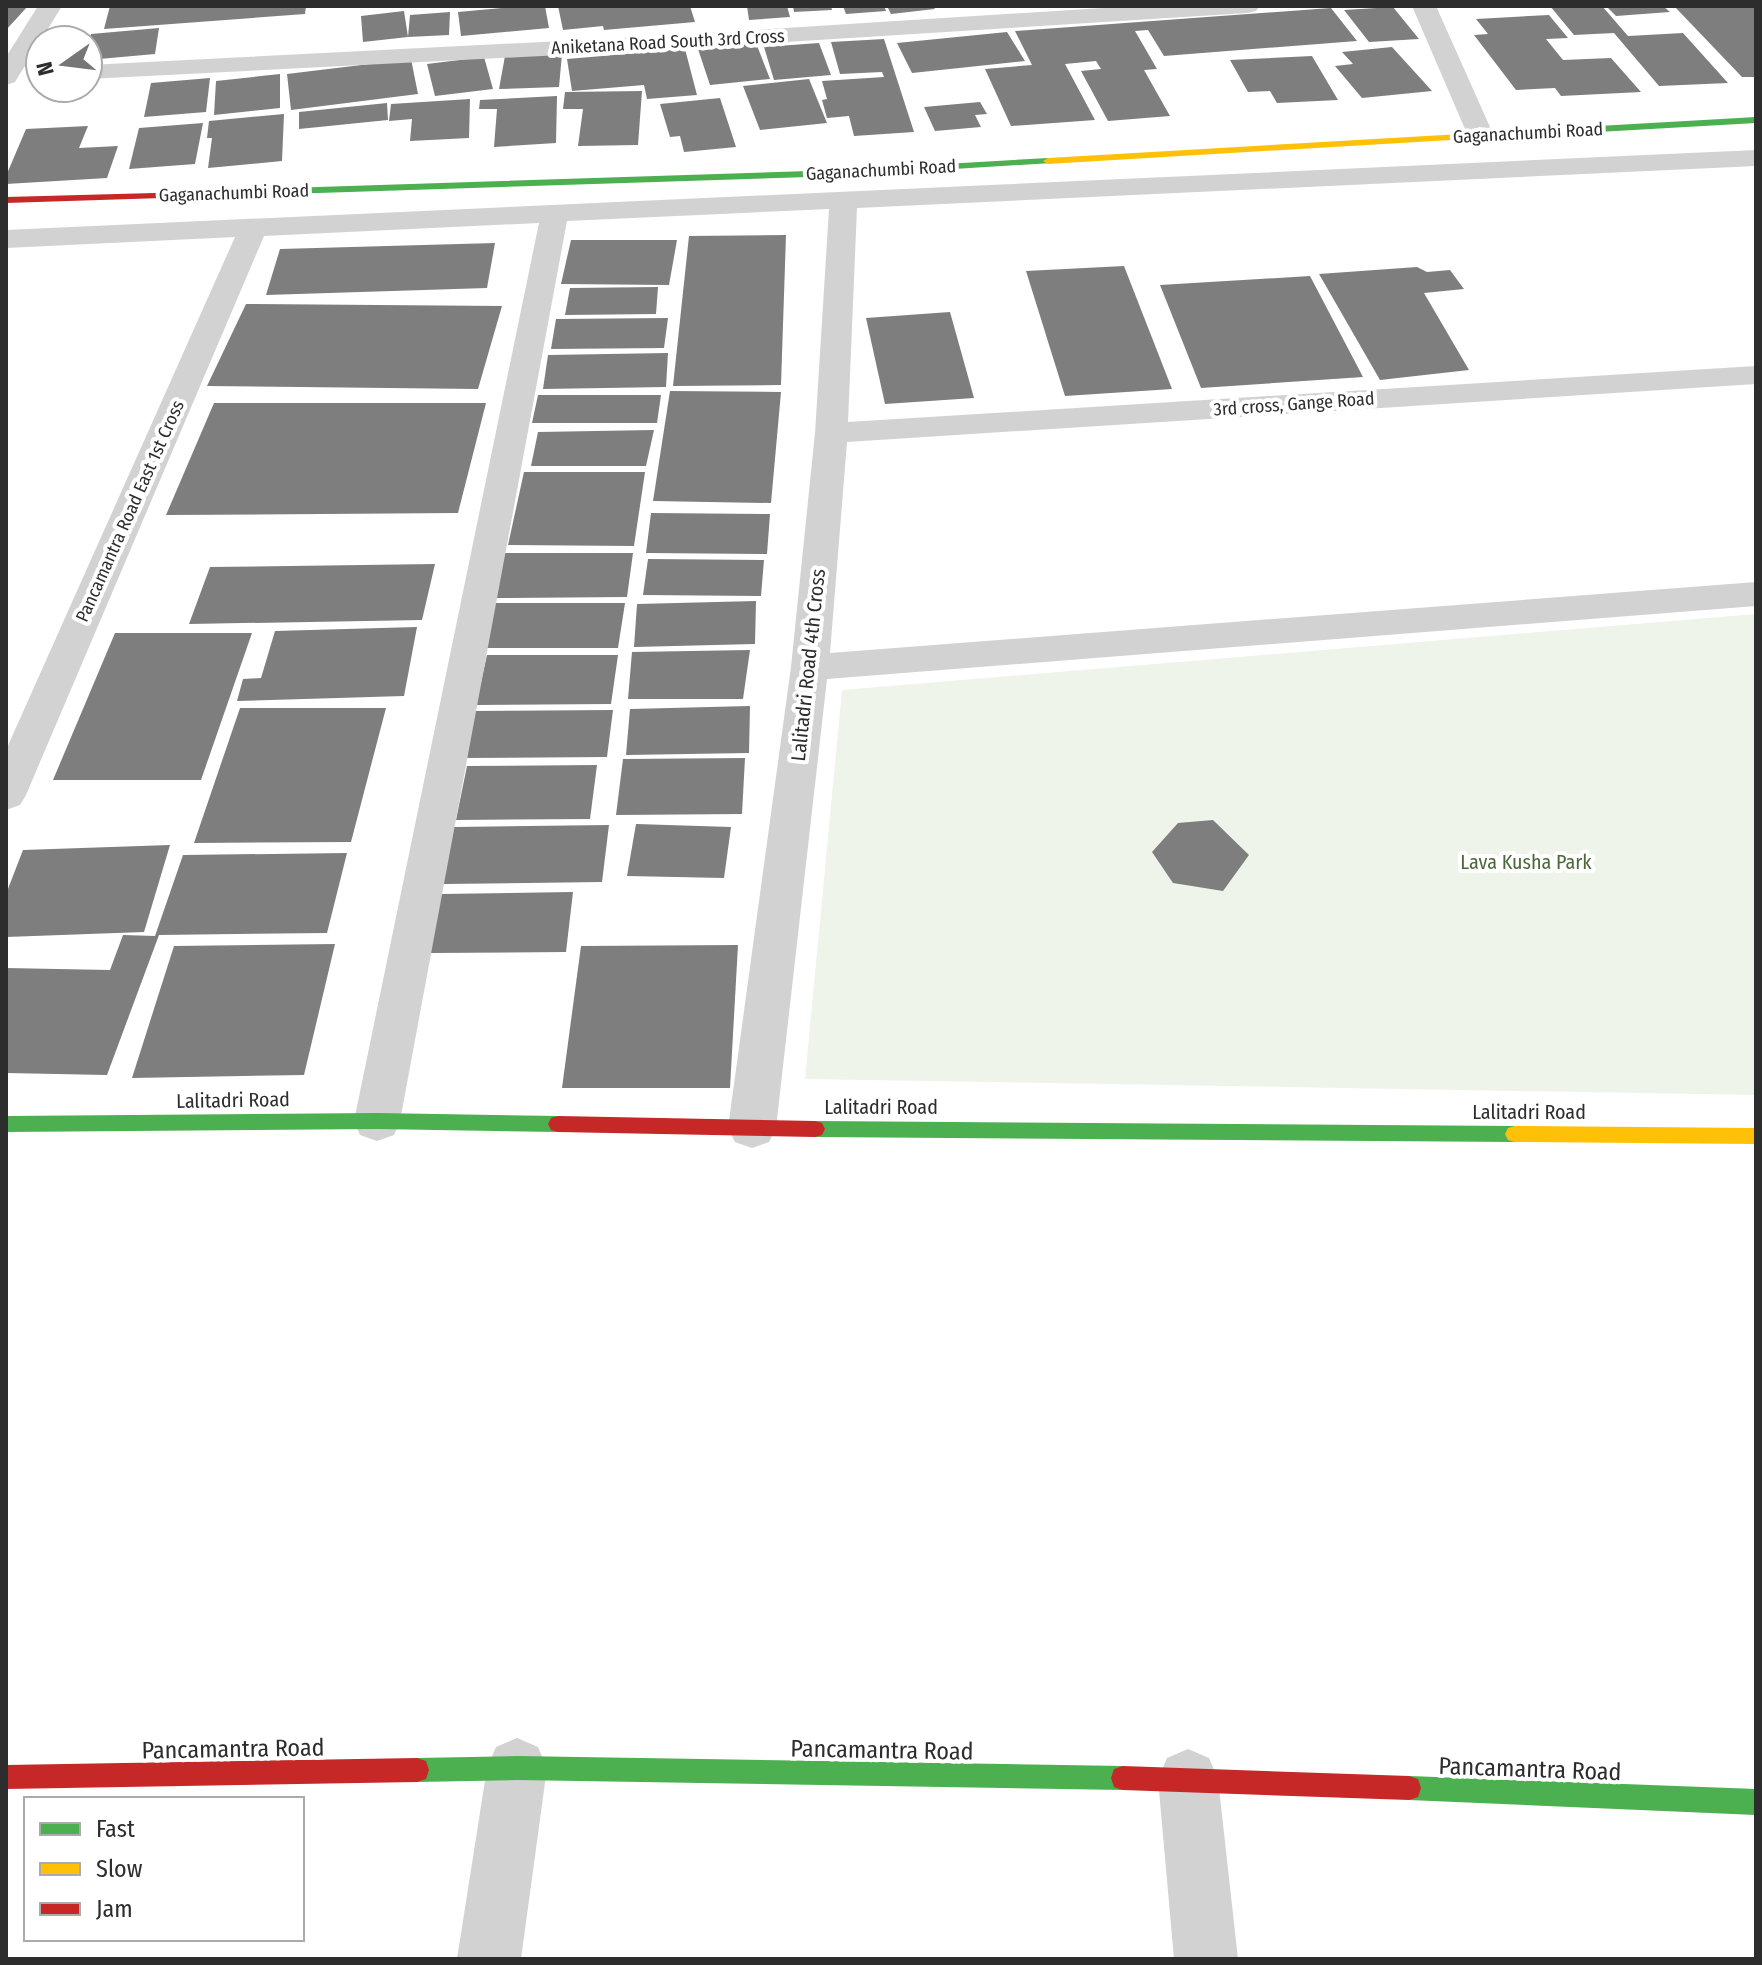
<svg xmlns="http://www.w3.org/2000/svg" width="1762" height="1965" font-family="'Fira Sans Condensed',sans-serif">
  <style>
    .green { fill: #eff4eb }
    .building { fill: #7e7e7e }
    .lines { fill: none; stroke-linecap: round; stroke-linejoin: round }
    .street { fill: #d2d2d2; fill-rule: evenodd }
    .fast { fill: #4caf50; fill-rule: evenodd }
    .slow { fill: #ffc107; fill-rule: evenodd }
    .jam { fill: #c62828; fill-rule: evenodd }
    .labels { text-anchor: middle; stroke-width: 8; stroke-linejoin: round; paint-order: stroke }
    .far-street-label { font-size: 18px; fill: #2d2d2d; stroke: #fff }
    .street-label { font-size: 20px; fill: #2d2d2d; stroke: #fff }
    .park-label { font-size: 20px; fill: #4c683b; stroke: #fff }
    .near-street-label { font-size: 24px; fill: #2d2d2d; stroke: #fff }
  </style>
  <rect width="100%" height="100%" fill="#fff"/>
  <!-- green -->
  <polygon class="green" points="1756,614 1756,1095 805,1079 842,690"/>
  <!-- building -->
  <g class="building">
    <polygon points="6,6 28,6 6,30"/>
    <polygon points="110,6 306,6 305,14 104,29"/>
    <polygon points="525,6 545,6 549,28 461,36 458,12"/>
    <polygon points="558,6 690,6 695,22 604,30 603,26 563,30"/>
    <polygon points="747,6 787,6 790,17 749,20"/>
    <polygon points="793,6 831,6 832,10 794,12"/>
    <polygon points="843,6 884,6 886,11 846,14"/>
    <polygon points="887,6 933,6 935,9 891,14"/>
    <polygon points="1550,6 1602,6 1628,36 1683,33 1728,83 1659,86 1614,33 1574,35"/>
    <polygon points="1606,6 1663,6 1670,12 1616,16"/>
    <polygon points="1674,6 1756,6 1756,77 1742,77"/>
    <polygon points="1393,7 1419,39 1369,42 1344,10"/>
    <polygon points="1331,8 1357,41 1164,56 1148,30 1135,31 1157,69 1144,70 1170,116 1108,121 1081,71 1101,69 1096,61 1065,64 1095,120 1011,126 985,69 1032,65 1015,31"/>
    <polygon points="404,11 408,37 363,42 361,16"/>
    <polygon points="450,12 449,35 408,37 410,15"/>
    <polygon points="1549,15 1568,38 1546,39 1563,60 1611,58 1641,92 1561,96 1555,88 1516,90 1474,35 1488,34 1476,19"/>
    <polygon points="159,28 155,54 88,60 91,34"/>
    <polygon points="1007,32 1025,61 912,73 897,43"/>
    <polygon points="884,39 914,132 854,136 849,116 827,118 822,100 827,99 822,81 884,77 882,72 840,74 831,42"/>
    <polygon points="756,43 770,79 710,85 698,49"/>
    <polygon points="819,43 831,75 774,80 764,47"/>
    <polygon points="1392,47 1432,91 1362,98 1335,66 1353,64 1342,52"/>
    <polygon points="685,49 697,95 647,99 644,85 572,91 567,59"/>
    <polygon points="562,54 559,87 499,89 505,56"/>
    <polygon points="1312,56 1338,100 1277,103 1270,91 1248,92 1230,60"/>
    <polygon points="484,57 493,89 435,96 427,64"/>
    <polygon points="411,59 418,94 291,110 287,74"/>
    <polygon points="280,74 280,108 214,115 216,81"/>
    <polygon points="210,78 206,112 144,117 151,83"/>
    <polygon points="809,79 827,123 760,130 743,86"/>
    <polygon points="642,91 638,145 578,146 583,109 563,109 565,92"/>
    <polygon points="557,96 556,143 494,147 497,109 479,109 480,100"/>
    <polygon points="720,98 736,147 684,152 680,136 670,137 660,104"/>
    <polygon points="470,99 469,138 410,141 412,119 389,121 391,104"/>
    <polygon points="980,102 987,114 975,115 981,127 935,131 924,107"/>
    <polygon points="387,103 388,120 299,129 299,112"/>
    <polygon points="284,114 282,161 208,168 212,138 207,138 209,121"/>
    <polygon points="203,123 195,164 129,169 139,128"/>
    <polygon points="88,126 79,148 118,146 107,178 6,184 6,176 26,129"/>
    <polygon points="786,235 781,385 673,386 689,236"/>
    <polygon points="571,240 677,240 669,285 561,284"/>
    <polygon points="495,243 487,288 266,295 280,249"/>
    <polygon points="1124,266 1172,389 1065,396 1026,271"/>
    <polygon points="1417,267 1427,272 1450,270 1464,289 1424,293 1469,370 1380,380 1319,274"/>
    <polygon points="1310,276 1363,377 1201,388 1160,285"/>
    <polygon points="658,287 656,314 565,315 570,288"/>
    <polygon points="246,304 502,306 478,389 207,386"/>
    <polygon points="950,312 974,398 885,404 866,318"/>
    <polygon points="668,318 664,348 551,349 556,319"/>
    <polygon points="668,353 666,387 543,389 548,355"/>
    <polygon points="670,391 781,392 771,503 653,501"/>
    <polygon points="538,395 661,395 657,423 532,423"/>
    <polygon points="214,403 486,403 458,513 166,515"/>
    <polygon points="654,430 646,466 531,466 538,432"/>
    <polygon points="524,472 645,472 634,546 508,545"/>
    <polygon points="651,513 770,514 767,554 646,553"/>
    <polygon points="504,553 633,553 627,597 495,598"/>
    <polygon points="648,559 764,560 761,596 643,595"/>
    <polygon points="435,564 422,620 189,624 210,567"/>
    <polygon points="756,601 755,644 634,647 637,604"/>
    <polygon points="491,603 625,603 618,648 481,648"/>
    <polygon points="417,627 404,696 237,701 243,679 261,678 275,631"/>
    <polygon points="115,633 252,633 201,780 53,780"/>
    <polygon points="750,650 743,699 628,699 632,652"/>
    <polygon points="487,655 618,655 611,704 476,705"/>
    <polygon points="750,706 749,753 626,755 630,709"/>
    <polygon points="240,708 386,708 351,842 194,843"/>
    <polygon points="613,710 607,757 462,758 471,711"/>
    <polygon points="745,758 742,814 616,815 623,759"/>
    <polygon points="597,765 590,819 456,820 467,766"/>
    <polygon points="1213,820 1249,855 1223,891 1173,883 1152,852 1178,823"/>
    <polygon points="636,824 731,827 724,878 627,876"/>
    <polygon points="609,825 602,882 443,884 454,827"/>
    <polygon points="170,845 144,932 6,937 6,894 23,850"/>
    <polygon points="347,853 327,933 159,935 107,1075 6,1073 6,968 110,970 123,935 155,936 183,855"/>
    <polygon points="573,892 566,952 430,953 441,894"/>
    <polygon points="335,944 304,1075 132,1078 174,946"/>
    <polygon points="738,945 730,1088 562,1088 581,946"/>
  </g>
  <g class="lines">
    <!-- street -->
    <g class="street">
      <polygon points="38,6 62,6 15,82 6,85 6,57"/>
      <polygon points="1135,6 1260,6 1256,11 1248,13 659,50 88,79 88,65 659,36"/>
      <polygon points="1412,6 1436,6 1494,136 1490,142 1472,142 1468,136"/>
      <polygon points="1756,150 1756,166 857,208 848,422 1756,366 1756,384 847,442 830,653 1756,582 1756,606 827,679 776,1128 769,1142 752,1148 735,1142 728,1128 791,667 815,433 829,209 567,221 400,1121 394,1135 377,1141 360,1135 354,1121 539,223 264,236 26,795 20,805 6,810 6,750 235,237 6,248 6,230"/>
      <polygon points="517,1738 538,1747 547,1768 521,1959 457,1959 487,1768 496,1747"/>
      <polygon points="1188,1749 1209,1758 1218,1779 1238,1959 1174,1959 1158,1779 1167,1758"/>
    </g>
    <!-- fast -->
    <g class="fast">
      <polygon points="1756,117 1756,123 1563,134 1558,131 1563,128"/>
      <polygon points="1048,158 1053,161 1052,163 841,176 257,195 251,192 257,189 841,170"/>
      <polygon points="377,1113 558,1116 565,1118 568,1124 565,1130 558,1132 377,1129 6,1132 6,1116"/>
      <polygon points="815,1121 1515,1126 1522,1128 1525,1134 1522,1140 1515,1142 815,1137 808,1135 805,1129 808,1123"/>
      <polygon points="517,1756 1123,1766 1132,1769 1135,1778 1132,1787 1123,1790 517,1780 417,1782 408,1779 405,1770 408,1761 417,1758"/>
      <polygon points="1409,1776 1756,1789 1756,1815 1409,1800 1400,1797 1397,1788 1400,1779"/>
    </g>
    <!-- slow -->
    <g class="slow">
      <polygon points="1563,128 1567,129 1567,133 1048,164 1043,161 1048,158"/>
      <polygon points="1515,1126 1756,1128 1756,1144 1515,1142 1508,1140 1505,1134 1508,1128"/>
    </g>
    <!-- jam -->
    <g class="jam">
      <polygon points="261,190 263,192 257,195 6,203 6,197"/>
      <polygon points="558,1116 815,1121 822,1123 825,1129 822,1135 815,1137 558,1132 551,1130 548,1124 551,1118"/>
      <polygon points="417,1758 426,1761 429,1770 426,1779 417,1782 6,1789 6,1765"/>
      <polygon points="1123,1766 1409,1776 1418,1779 1421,1788 1418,1797 1409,1800 1123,1790 1114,1787 1111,1778 1114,1769"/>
    </g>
  </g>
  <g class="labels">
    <!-- far-street labels -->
    <g class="far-street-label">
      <text transform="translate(668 42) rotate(-3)" y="6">Aniketana Road South 3rd Cross</text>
      <text transform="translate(1528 133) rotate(-3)" y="6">Gaganachumbi Road</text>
      <text transform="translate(881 170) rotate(-3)" y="6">Gaganachumbi Road</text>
      <text transform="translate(234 193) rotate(-2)" y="6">Gaganachumbi Road</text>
      <text transform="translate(1294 404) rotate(-4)" y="6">3rd cross, Gange Road</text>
      <text transform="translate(130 511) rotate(-66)" y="6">Pancamantra Road East 1st Cross</text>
    </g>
    <!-- street labels -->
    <g class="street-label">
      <text transform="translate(808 665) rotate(-84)" y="7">Lalitadri Road 4th Cross</text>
      <text transform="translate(233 1100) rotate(-1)" y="7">Lalitadri Road</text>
      <text x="881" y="1114">Lalitadri Road</text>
      <text x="1529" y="1119">Lalitadri Road</text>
    </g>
    <!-- park labels -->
    <g class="park-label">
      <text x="1526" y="869">Lava Kusha Park</text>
    </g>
    <!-- near-street labels -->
    <g class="near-street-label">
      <text transform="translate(233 1749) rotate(-1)" y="8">Pancamantra Road</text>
      <text transform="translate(882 1750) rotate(1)" y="8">Pancamantra Road</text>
      <text transform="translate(1530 1769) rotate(2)" y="8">Pancamantra Road</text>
    </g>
  </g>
  <!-- border -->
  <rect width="1762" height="1965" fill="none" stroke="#2d2d2d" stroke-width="16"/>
  <!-- legend -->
  <rect x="24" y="1797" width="280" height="144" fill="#ffffff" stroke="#ababab" stroke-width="2"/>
  <rect x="40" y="1823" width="40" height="12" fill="#4caf50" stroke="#ababab" stroke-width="2"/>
  <text x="96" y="1837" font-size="24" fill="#2d2d2d">Fast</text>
  <rect x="40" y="1863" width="40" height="12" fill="#ffc107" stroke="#ababab" stroke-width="2"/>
  <text x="96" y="1877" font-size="24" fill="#2d2d2d">Slow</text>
  <rect x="40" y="1903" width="40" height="12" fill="#c62828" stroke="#ababab" stroke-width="2"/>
  <text x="96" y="1917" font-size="24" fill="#2d2d2d">Jam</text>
  <!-- north arrow -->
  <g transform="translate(64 64) rotate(256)"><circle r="38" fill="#ffffff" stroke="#ababab" stroke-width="2"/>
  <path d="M0-6L14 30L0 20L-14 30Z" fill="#767676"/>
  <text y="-12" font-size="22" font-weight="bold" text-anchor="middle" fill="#2d2d2d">N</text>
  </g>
</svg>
